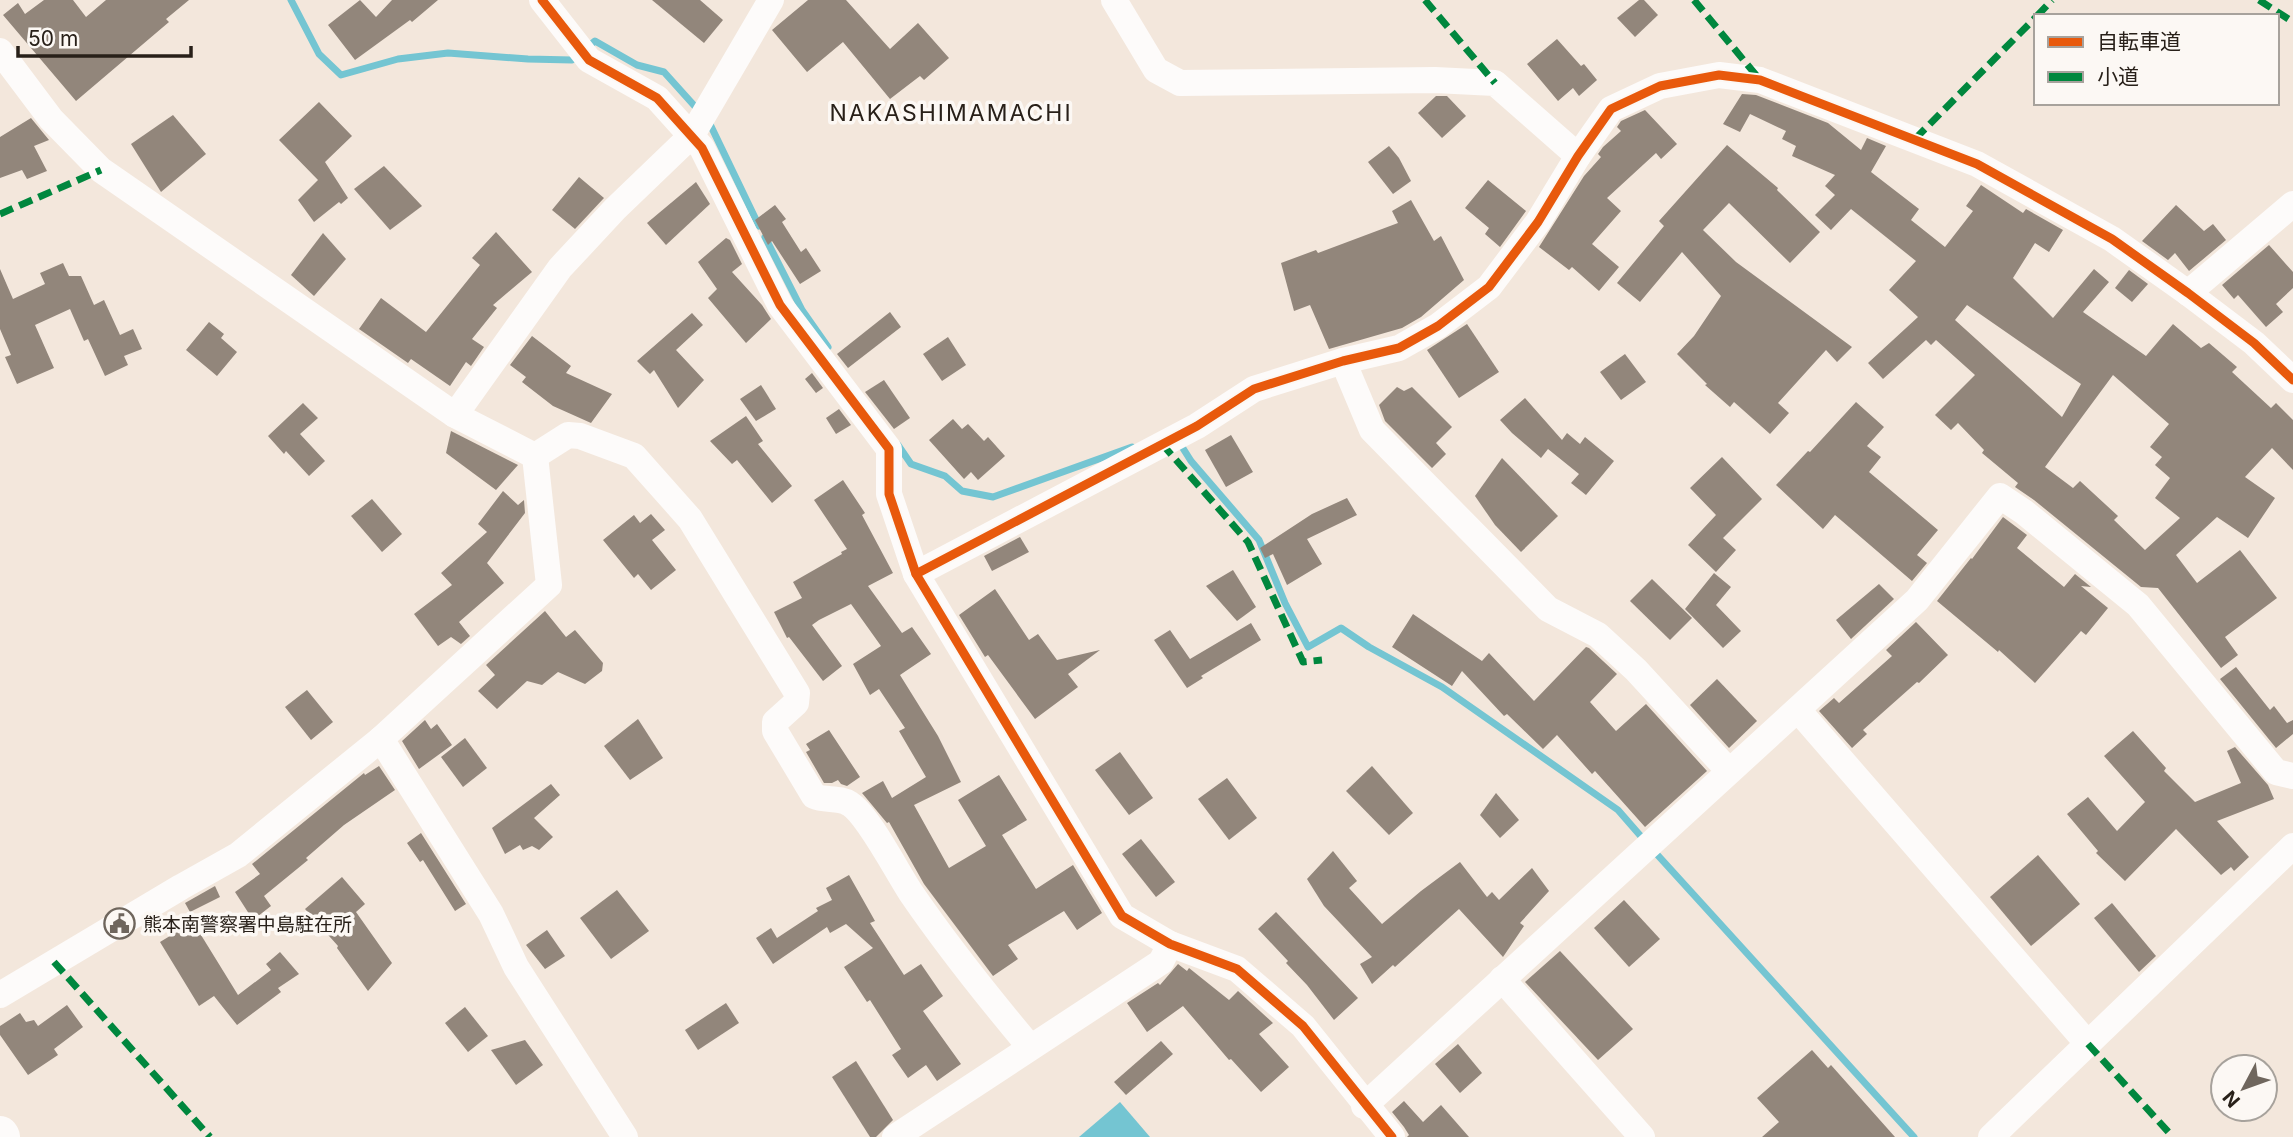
<svg xmlns="http://www.w3.org/2000/svg" width="2293" height="1137" font-family="Inter,'Noto Sans JP',sans-serif">
  <style>
    .water { fill: #74c5d2 }
    .lines { fill: none; stroke-linecap: round; stroke-linejoin: round }
    .stream { stroke: #74c5d2; stroke-width: 7 }
    .building { fill: #92867b; fill-rule: evenodd }
    .street { stroke: #fdfbfa; stroke-width: 26 }
    .primary { stroke: #fdfbfa; stroke-width: 38 }
    .quiet { stroke: #00873e; stroke-width: 7; stroke-dasharray: 14 7; stroke-linecap: butt }
    .cycleway-casing { stroke: #fcf8f4; stroke-width: 13 }
    .cycleway { stroke: #e8590c; stroke-width: 9 }
    .labels { text-anchor: middle; stroke-width: 7; stroke-linejoin: round; paint-order: stroke }
    .poi-label { font-size: 19px; fill: #282019; stroke: #fcf8f4; text-anchor: start }
    .quarter-label { font-size: 23px; letter-spacing: 2px; fill: #282019; stroke: #fcf8f4 }
  </style>
  <rect width="100%" height="100%" fill="#f3e7dc"/>
  <!-- water -->
  <polygon class="water" points="1120,1102 1150,1137 1079,1137"/>
  <g class="lines">
    <!-- stream -->
    <g class="stream">
      <polyline points="291,0 319,54 341,75 398,59 448,53 528,59 572,60 595,41 637,65 664,72 700,112"/>
      <polyline points="708,120 759,226"/>
      <polyline points="765,237 802,310 828,347"/>
      <polyline points="1179,442 1191,461 1259,540 1285,603 1308,647 1341,628 1369,647 1442,687 1618,810 1645,841"/>
      <polyline points="898,445 911,464 945,476 962,491 993,497 1132,447"/>
      <polyline points="1653,850 1914,1137"/>
    </g>
  </g>
  <!-- building -->
  <g class="building">
    <polygon points="44,0 73,0 86,17 106,0 189,0 166,19 169,22 76,101 3,15 18,3 25,14"/>
    <polygon points="360,0 376,17 392,0 438,0 412,22 410,20 355,60 328,25"/>
    <polygon points="652,0 700,0 723,20 704,43"/>
    <polygon points="808,0 846,0 890,49 918,23 949,58 924,80 920,76 890,99 843,42 807,72 772,30"/>
    <polygon points="1639,0 1644,0 1658,15 1635,37 1617,18"/>
    <polygon points="1557,39 1581,66 1584,64 1597,80 1579,96 1573,88 1558,101 1527,64"/>
    <path d="M1742 94 1756 95 1828 123 1861 150 1867 138 1886 146 1871 172 1919 209 1911 220 1945 247 1973 211 1966 206 1981 185 2023 213 2026 209 2063 230 2049 252 2035 243 2013 278 2053 318 2094 269 2109 282 2083 312 2146 356 2173 324 2201 348 2209 343 2237 367 2232 372 2271 408 2276 403 2293 420V470L2272 448 2245 477 2275 498 2248 538 2217 517 2176 555 2197 583 2240 550 2277 598 2225 637 2238 655 2221 668 2158 588 2141 587 2034 500 2015 487 2018 483 1982 453 1984 450 1958 423 1951 430 1935 415 1975 375 1936 340 1931 345 1926 340 1883 379 1868 363 1918 317 1889 290 1916 261 1851 209 1831 230 1815 215 1835 195 1825 186 1835 175 1792 156 1796 146 1782 139 1786 131 1750 114 1740 132 1723 124ZM1967 305 2081 384 2062 417 1955 320ZM2113 375 2169 424 2150 447 2162 457 2155 465 2170 478 2155 498 2180 518 2145 550 2114 520 2118 516 2080 481 2073 488 2045 467Z"/>
    <polygon points="1436,96 1447,96 1466,116 1442,138 1418,113"/>
    <polygon points="319,102 352,136 325,162 348,198 341,204 339,202 314,222 298,200 318,180 279,140"/>
    <polygon points="1645,110 1677,144 1661,159 1656,153 1607,198 1621,211 1592,244 1619,267 1599,291 1572,267 1569,270 1539,247 1584,176 1601,157 1598,154 1603,147 1621,131 1617,127 1621,121"/>
    <polygon points="173,115 206,154 161,192 131,144"/>
    <polygon points="31,118 49,140 34,146 47,171 27,179 22,170 0,178 0,137"/>
    <polygon points="1727,145 1778,188 1777,190 1820,232 1790,263 1729,203 1703,230 1736,262 1852,347 1837,362 1826,350 1778,403 1789,413 1770,434 1734,402 1730,407 1705,385 1707,384 1677,354 1694,336 1721,296 1682,252 1640,302 1617,283 1664,226 1659,221"/>
    <polygon points="1389,146 1399,158 1411,181 1393,194 1368,162"/>
    <polygon points="384,166 422,206 390,230 354,189"/>
    <polygon points="579,177 604,198 575,229 552,210"/>
    <polygon points="1488,180 1526,211 1500,247 1485,234 1489,228 1465,208"/>
    <polygon points="696,182 710,204 666,245 647,223"/>
    <polygon points="1411,200 1434,241 1441,236 1464,280 1421,317 1402,328 1329,349 1310,305 1294,311 1281,263 1316,250 1318,253 1398,223 1392,211"/>
    <polygon points="775,205 786,219 782,222 801,252 806,248 821,271 800,284 772,241 768,245 755,220"/>
    <polygon points="2176,205 2204,231 2213,224 2226,240 2189,271 2175,253 2168,260 2142,241"/>
    <polygon points="496,232 532,272 493,305 497,308 472,339 484,347 471,366 466,362 450,386 411,359 408,363 359,329 381,298 426,332 480,265 472,258"/>
    <polygon points="323,233 346,259 314,296 291,275"/>
    <polygon points="726,238 730,240 742,264 732,272 762,305 771,319 746,343 708,298 717,289 698,262"/>
    <polygon points="2269,245 2293,272 2293,288 2276,304 2283,312 2266,327 2238,295 2234,299 2222,285"/>
    <polygon points="63,263 69,276 81,276 94,305 104,300 120,335 133,329 142,349 124,356 128,365 105,376 88,339 84,341 70,309 35,325 54,368 17,384 5,357 11,355 0,329 0,269 13,299 45,284 40,273"/>
    <polygon points="2129,270 2148,284 2132,302 2115,288"/>
    <polygon points="890,312 901,327 848,368 837,354"/>
    <polygon points="692,313 703,325 676,350 704,380 678,408 654,370 650,374 637,361"/>
    <polygon points="209,322 224,334 221,338 237,352 217,376 186,350"/>
    <polygon points="1467,324 1499,372 1459,398 1427,350"/>
    <polygon points="532,336 571,366 566,373 612,394 591,423 553,406 522,382 526,377 510,365"/>
    <polygon points="948,337 966,365 942,381 923,354"/>
    <polygon points="1625,354 1646,382 1621,400 1600,372"/>
    <polygon points="812,373 823,388 816,393 805,379"/>
    <polygon points="884,380 910,418 894,429 865,392"/>
    <polygon points="761,385 776,409 756,421 740,399"/>
    <polygon points="1397,387 1404,391 1412,387 1452,427 1436,443 1446,454 1432,468 1385,421 1379,405"/>
    <polygon points="1525,398 1562,440 1567,433 1580,444 1585,437 1614,461 1586,495 1571,483 1579,474 1548,449 1541,458 1512,433 1500,420"/>
    <polygon points="1856,402 1884,427 1867,446 1881,457 1869,472 1938,530 1917,555 1927,563 1912,581 1835,515 1823,529 1776,485 1808,451 1810,452"/>
    <polygon points="303,403 318,418 300,434 325,461 309,476 286,451 284,454 268,436"/>
    <polygon points="839,409 851,425 836,434 826,418"/>
    <polygon points="746,416 763,441 758,444 792,486 772,503 737,460 732,464 710,441"/>
    <polygon points="953,419 962,429 968,424 984,441 988,437 1005,456 978,480 971,472 964,479 929,440"/>
    <polygon points="451,431 518,465 496,490 446,453"/>
    <polygon points="1231,435 1253,472 1226,487 1205,450"/>
    <polygon points="1722,457 1762,499 1723,538 1736,550 1716,572 1688,545 1716,515 1690,488"/>
    <polygon points="1502,458 1558,516 1521,552 1495,525 1475,496"/>
    <polygon points="843,480 865,513 862,515 893,573 868,586 902,633 912,627 931,654 900,675 938,736 961,782 914,805 949,868 986,846 958,800 999,775 1027,820 1002,835 1036,889 1073,865 1102,913 1077,930 1064,911 1008,945 1018,959 993,976 924,884 889,822 887,823 862,793 883,781 892,798 926,777 899,731 905,728 879,689 870,695 853,664 881,646 851,604 819,620 812,625 842,666 823,681 789,637 787,638 774,612 802,598 793,582 842,554 841,552 847,549 814,500"/>
    <polygon points="503,491 518,505 524,500 525,513 487,563 504,583 459,622 470,636 461,644 451,637 438,646 414,614 452,585 441,573 487,532 478,524"/>
    <polygon points="1347,498 1357,515 1307,539 1322,564 1287,585 1273,554 1265,558 1260,548 1312,514"/>
    <polygon points="372,499 402,534 382,552 351,516"/>
    <polygon points="651,514 665,530 652,540 676,570 651,590 638,574 634,578 603,540 634,515 640,523"/>
    <polygon points="2003,517 2027,535 2017,548 2064,587 2075,574 2091,587 2081,586 2108,608 2086,635 2081,631 2035,683 1999,650 1998,652 1937,601 1971,558 1972,559"/>
    <polygon points="1020,537 1029,552 992,571 984,556"/>
    <polygon points="1233,570 1256,607 1237,621 1206,586"/>
    <polygon points="1714,573 1731,587 1716,605 1741,631 1723,648 1685,609"/>
    <polygon points="1652,579 1692,618 1670,640 1630,601"/>
    <polygon points="1879,584 1894,599 1851,639 1836,620"/>
    <polygon points="995,589 1029,640 1038,634 1057,660 1100,650 1068,674 1078,687 1035,719 988,655 985,657 959,615"/>
    <polygon points="545,611 566,637 575,630 603,663 602,671 585,684 558,672 542,685 527,681 497,709 478,691 495,675 486,665"/>
    <polygon points="1413,614 1482,661 1489,653 1534,701 1586,647 1589,648 1617,674 1590,702 1616,731 1646,704 1707,771 1645,827 1595,771 1592,774 1557,735 1543,749 1507,714 1504,716 1462,671 1452,686 1392,647"/>
    <polygon points="1916,622 1948,655 1919,683 1917,682 1863,730 1867,734 1852,748 1819,711 1834,698 1839,703 1892,656 1886,650"/>
    <polygon points="1251,623 1261,640 1201,676 1203,678 1187,688 1154,640 1170,630 1190,659"/>
    <polygon points="2236,667 2270,710 2274,706 2287,723 2293,720 2293,734 2276,748 2220,679"/>
    <polygon points="1717,679 1757,721 1729,748 1690,705"/>
    <polygon points="307,690 333,722 311,740 285,707"/>
    <polygon points="638,719 663,758 630,780 604,746"/>
    <polygon points="425,720 431,729 437,724 452,745 419,769 402,741"/>
    <polygon points="829,730 860,777 847,786 841,784 838,780 832,783 824,783 806,752 810,750 806,744"/>
    <polygon points="2133,731 2166,768 2164,771 2195,802 2241,783 2227,751 2235,747 2268,785 2274,799 2217,821 2249,857 2234,871 2231,867 2221,875 2176,829 2125,881 2096,853 2098,851 2067,814 2088,797 2117,831 2145,802 2104,756"/>
    <polygon points="465,738 487,768 463,787 441,757"/>
    <polygon points="1120,752 1153,798 1129,815 1095,770"/>
    <polygon points="379,766 395,790 344,825 306,858 308,860 264,896 271,906 253,920 235,892 260,874 252,864 364,773 365,775"/>
    <polygon points="1372,766 1413,813 1389,835 1346,791"/>
    <polygon points="1227,778 1257,818 1229,840 1198,799"/>
    <polygon points="551,784 560,795 534,818 553,837 539,850 532,846 523,850 520,845 505,854 492,828"/>
    <polygon points="1496,793 1519,820 1500,838 1480,815"/>
    <polygon points="421,833 466,904 455,911 423,860 420,862 407,843"/>
    <polygon points="1141,839 1175,882 1156,897 1122,854"/>
    <polygon points="1333,851 1357,881 1349,888 1382,924 1421,891 1460,862 1487,897 1492,892 1499,900 1532,868 1549,891 1520,923 1524,926 1503,957 1459,909 1395,967 1393,965 1372,984 1360,964 1372,957 1324,906 1307,879"/>
    <polygon points="2038,855 2080,904 2031,946 1990,897"/>
    <polygon points="849,875 875,921 870,923 904,975 921,964 943,996 923,1011 961,1064 937,1081 926,1065 908,1078 892,1055 901,1049 870,1000 867,1002 844,967 873,948 846,924 830,933 827,927 773,964 756,938 771,928 777,938 818,911 816,908 832,900 826,888"/>
    <polygon points="342,877 365,904 356,912 392,963 368,991 337,948 338,946 305,909"/>
    <polygon points="215,886 220,897 190,912 185,903"/>
    <polygon points="617,890 649,931 611,959 580,918"/>
    <polygon points="1624,900 1660,939 1629,967 1594,928"/>
    <polygon points="2112,903 2156,956 2139,972 2094,918"/>
    <polygon points="1276,912 1358,998 1334,1020 1307,985 1286,963 1288,961 1258,929"/>
    <polygon points="193,922 238,995 271,970 266,964 280,952 299,974 278,988 281,992 237,1025 214,996 199,1006 160,942"/>
    <polygon points="547,930 565,956 545,969 526,945"/>
    <polygon points="1560,951 1633,1029 1598,1060 1525,982"/>
    <polygon points="1178,964 1187,971 1189,968 1229,1000 1238,991 1273,1023 1259,1034 1289,1067 1261,1092 1231,1059 1229,1060 1183,1006 1147,1032 1127,1003 1158,983 1160,985"/>
    <polygon points="726,1003 739,1023 698,1050 685,1030"/>
    <polygon points="67,1005 83,1027 54,1049 58,1055 28,1075 0,1035 0,1026 20,1013 26,1022 34,1020 38,1026"/>
    <polygon points="465,1007 488,1036 468,1052 445,1023"/>
    <polygon points="525,1040 543,1065 516,1085 491,1050"/>
    <polygon points="1161,1041 1173,1054 1126,1095 1114,1082"/>
    <polygon points="1458,1044 1482,1073 1460,1093 1435,1064"/>
    <polygon points="1812,1050 1828,1068 1831,1065 1895,1137 1762,1137 1779,1122 1757,1098"/>
    <polygon points="856,1061 893,1120 876,1137 870,1137 832,1077"/>
    <polygon points="1404,1101 1423,1122 1441,1105 1469,1137 1407,1137 1409,1135 1404,1127 1392,1112"/>
  </g>
  <g class="lines">
    <!-- street -->
    <g class="street">
      <polyline points="542,0 589,60 657,98 702,148 780,305 889,449 889,494 916,574 1122,916 1170,944 1237,969 1303,1026 1392,1137"/>
      <polyline points="1114,0 1156,70 1180,83 1435,80 1495,83 1578,156"/>
      <polyline points="0,51 51,119 101,170 455,415 535,456"/>
      <polyline points="2188,293 2293,204"/>
      <polyline points="1343,361 1372,430 1548,609 1598,635 1636,670 1729,771"/>
      <polyline points="455,415 560,268 615,209 692,135 771,0"/>
      <path d="M535 456 568 435 580 436 634 456 690 519 797 693 796 703 775 722V731L814 796C825 801 840 797 850 804 868 815 897 872 911 893 948 947 988 997 1030 1047"/>
      <polyline points="916,574 1197,426 1254,389 1343,361 1399,348 1438,326 1489,287 1538,222 1578,156 1611,109 1660,86 1719,75 1760,80 1977,164 2112,239 2188,293 2254,343 2293,380"/>
      <polyline points="1798,710 2088,1044"/>
      <polyline points="381,739 491,914 516,967 625,1137"/>
      <polyline points="1502,979 1642,1137"/>
      <polyline points="0,995 181,887 238,855 381,739 549,585 535,456"/>
      <polyline points="1364,1106 1917,600 2000,496 2024,512 2138,605 2276,772 2293,776"/>
      <polyline points="895,1137 1161,962 1170,944"/>
      <polyline points="1991,1137 2293,846"/>
    </g>
    <!-- primary -->
    <polyline class="primary" points="0,1135 1,1137"/>
    <!-- quiet -->
    <g class="quiet">
      <polyline points="1425,0 1495,83"/>
      <polyline points="1694,0 1760,80"/>
      <polyline points="2259,0 2293,22"/>
      <polyline points="2037,16 2052,0"/>
      <polyline points="1915,139 2036,17"/>
      <polyline points="0,214 101,170"/>
      <polyline points="1162,444 1248,542 1303,662 1322,660"/>
      <polyline points="54,962 210,1137"/>
      <polyline points="2088,1044 2173,1137"/>
    </g>
    <defs>
      <g id="cycleway">
        <polyline points="542,0 589,60 657,98 702,148 780,305 889,449 889,494 916,574 1122,916 1170,944 1237,969 1303,1026 1392,1137"/>
        <polyline points="916,574 1197,426 1254,389 1343,361 1399,348 1438,326 1489,287 1538,222 1578,156 1611,109 1660,86 1719,75 1760,80 1977,164 2112,239 2188,293 2254,343 2293,380"/>
      </g>
    </defs>
    <!-- cycleway casing -->
    <use href="#cycleway" class="cycleway-casing"/>
    <!-- cycleway -->
    <use href="#cycleway" class="cycleway"/>
  </g>
  <!-- icons -->
  <defs>
    <symbol id="civic-ring" viewBox="-11 -11 22 22"><circle r="9.5" fill="#fcf8f4" stroke="#6f665d" stroke-width="1.5"/><path d="M-.6-6.5H3V-4.5H.6V-3L4-1V1h2V6H-6V1h2V-1L-.6-3ZM-1.2 2.5V6h2.4V2.5Z" fill="#6f665d"/></symbol>
  </defs>
  <g fill-rule="evenodd">
    <use href="#civic-ring" x="102" y="906" width="35" height="35"/>
  </g>
  <g class="labels">
    <!-- poi labels -->
    <g class="poi-label">
      <text x="143" y="931">熊本南警察署中島駐在所</text>
    </g>
    <!-- quarter labels -->
    <g class="quarter-label">
      <text x="951" y="121">NAKASHIMAMACHI</text>
    </g>
  </g>
  <!-- legend -->
  <rect x="2034" y="14" width="245" height="91" fill="#fcf8f4" stroke="#a7a29c" stroke-width="2"/>
  <rect x="2048" y="37" width="35" height="10" fill="#e8590c" stroke="#a7a29c" stroke-width="2"/>
  <text x="2097" y="49" font-size="21" fill="#282019">自転車道</text>
  <rect x="2048" y="72" width="35" height="10" fill="#00873e" stroke="#a7a29c" stroke-width="2"/>
  <text x="2097" y="84" font-size="21" fill="#282019">小道</text>
  <!-- north arrow -->
  <g transform="translate(2244 1088) rotate(229)"><circle r="33" fill="#fcf8f4" stroke="#a7a29c" stroke-width="2"/>
  <path d="M0-5L12 26L0 18L-12 26Z" fill="#6f665d"/>
  <text y="-10" font-size="19" font-weight="bold" text-anchor="middle" fill="#282019">N</text>
  </g>
  <!-- scale -->
  <path d="M18 46v10h173v-10" fill="none" stroke="#282019" stroke-width="3.5"/>
  <text x="28" y="46" font-size="21" fill="#282019" stroke="#fcf8f4" stroke-width="5" paint-order="stroke">50 m</text>
</svg>
